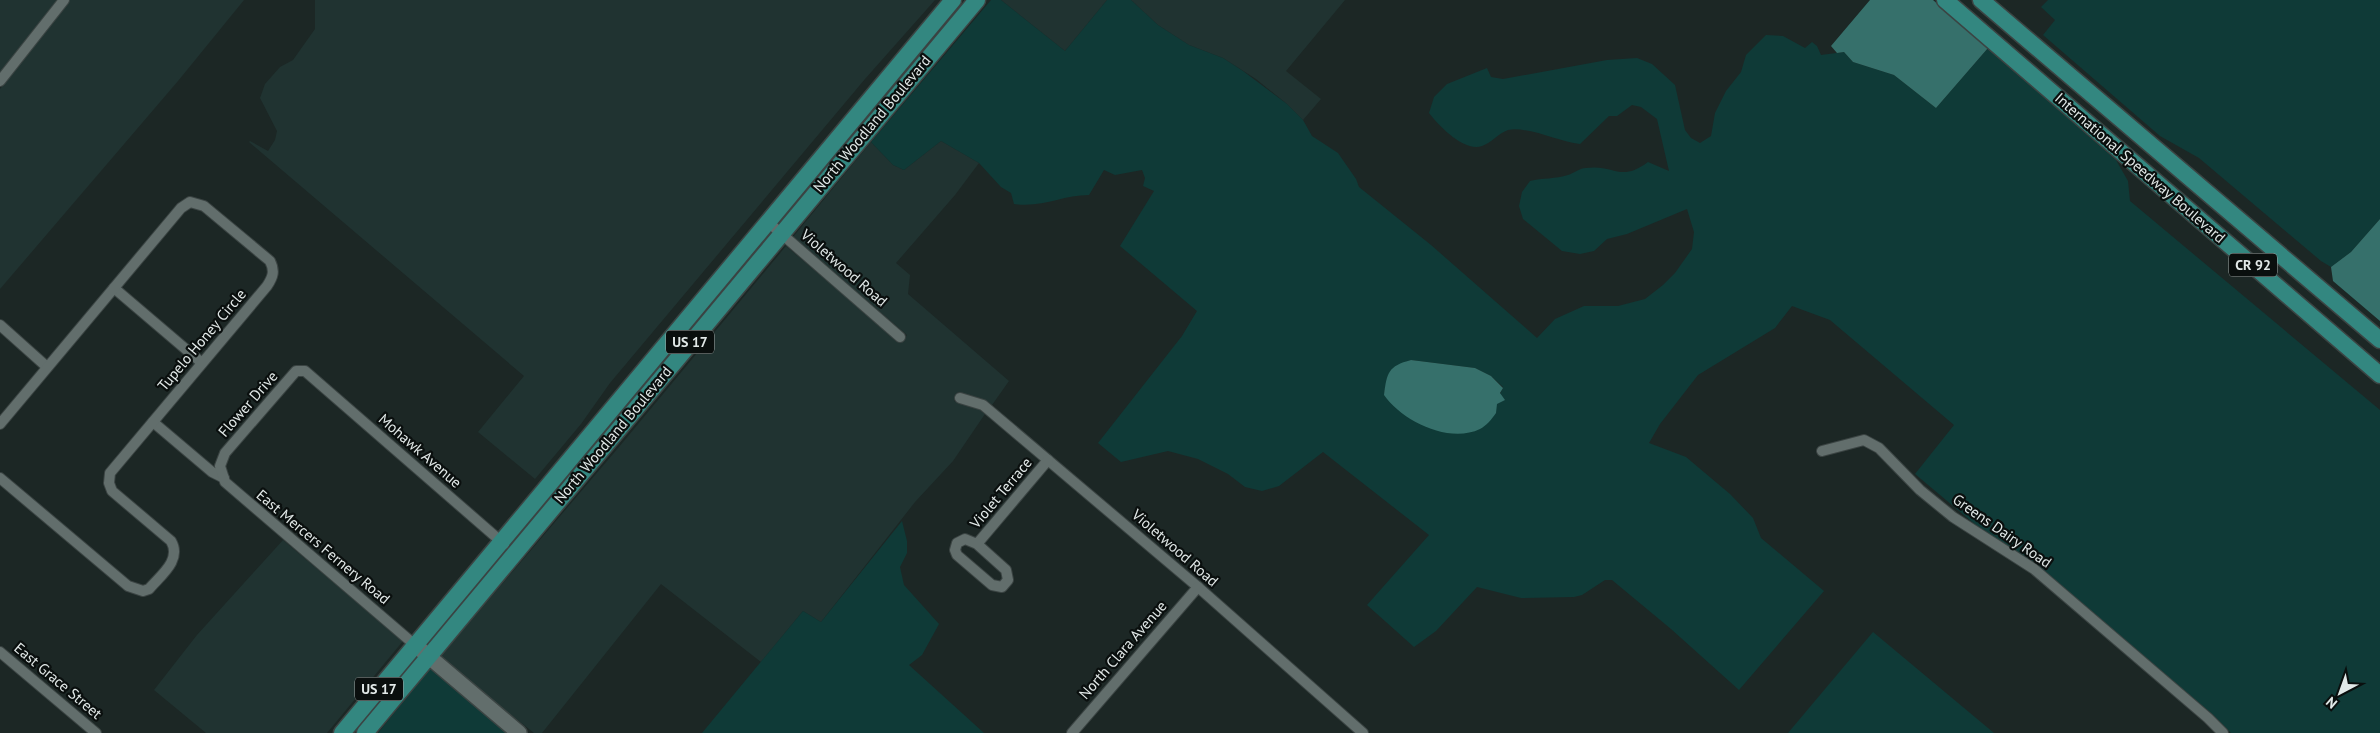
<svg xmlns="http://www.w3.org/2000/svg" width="2380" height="733" font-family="'PT Sans',sans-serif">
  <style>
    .built { fill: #203331 }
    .green { fill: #0f3a37; fill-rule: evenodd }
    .water { fill: #36706b }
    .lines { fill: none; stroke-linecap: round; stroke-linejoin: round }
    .street-casing { stroke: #3b4443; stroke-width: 12 }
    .secondary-casing { stroke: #3b4443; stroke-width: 18 }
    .primary-casing { stroke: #3b4443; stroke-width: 19 }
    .street { stroke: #626e6c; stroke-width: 10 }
    .secondary { stroke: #626e6c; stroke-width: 15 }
    .primary { stroke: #338780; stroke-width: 16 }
    .labels { text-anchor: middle; stroke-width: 4.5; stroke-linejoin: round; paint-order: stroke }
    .shield { fill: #0a0f0e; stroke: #a1a8a7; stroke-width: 1 }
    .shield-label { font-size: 14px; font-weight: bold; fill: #e2e9e8 }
    .street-label { font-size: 15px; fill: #e2e9e8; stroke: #0a0f0e }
  </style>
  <rect width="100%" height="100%" fill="#1c2725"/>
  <!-- built -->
  <g class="built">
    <polygon points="0,0 58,0 0,74"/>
    <polygon points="70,0 244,0 178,81 0,289 0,89"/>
    <polygon points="315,0 935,0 865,79 610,383 581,424 535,479 478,432 524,376 249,142 250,141 268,151 275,140 277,131 260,98 265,84 280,67 293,60 315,29"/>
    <polygon points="1001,0 1107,0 1065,51"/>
    <polygon points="1131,0 1345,0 1286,71 1321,99 1303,120 1287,104 1256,79 1223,58 1189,45 1158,25"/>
    <polygon points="941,141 979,163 955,195 896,263 910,275 908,294 1009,381 992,405 985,400 958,392 954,401 980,410 985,414 953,461 915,502 821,622 803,611 761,662 661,584 542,733 534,733 439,658 619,447 786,246 900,343 907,335 793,237 871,142 893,165 904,170"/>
    <polygon points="283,540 403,641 327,733 206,733 154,690 197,635"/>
  </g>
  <!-- green -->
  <g class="green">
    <path d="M991 0H1001L1065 51 1107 0H1131L1158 25 1189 45 1223 58 1243 71 1287 104 1303 120 1312 136 1338 153 1356 179 1359 187 1431 245 1537 338 1555 319 1584 306H1618L1645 299 1663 285 1675 273 1692 249 1694 232 1687 209 1627 234 1607 239 1594 251 1580 254 1562 251 1523 219 1519 206 1522 192 1530 181C1542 178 1556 179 1568 175 1574 173 1580 168 1586 168 1615 164 1620 183 1648 162L1669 171 1657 119 1641 107 1632 105 1617 116H1609L1580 144C1559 142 1528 126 1508 130 1499 133 1491 143 1482 146 1464 152 1439 126 1429 113L1434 97 1447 84 1487 68 1491 77 1503 79 1607 60 1637 58 1652 64 1675 85 1685 130 1691 138 1700 143 1711 136 1715 113 1726 91 1741 72 1746 55 1766 35 1783 36 1805 48 1812 42 1817 46 1821 55 1844 52 1853 62 1894 75 1936 108 1988 48 2116 160 2128 181 2130 201 2380 410V733H2231L2212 714 2037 565 1977 526 1915 474 1954 425 1830 320 1792 306 1775 328 1698 375 1660 424 1649 443 1686 457 1730 494 1753 518 1761 538 1824 591 1739 690 1671 629 1612 580H1605L1582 595 1574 597 1521 598 1477 587 1436 631 1414 647 1367 605 1429 535 1323 452 1279 486 1262 491 1245 487 1228 474 1198 459 1168 451 1121 462 1098 443 1182 336 1197 311 1120 246 1154 191 1143 186 1145 178 1142 170 1115 175 1104 170 1089 195C1062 195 1043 208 1014 204L1011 193 1001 187 979 163 941 141 904 170 893 165 871 142ZM1411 360 1475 368 1491 376 1503 387 1496 404 1384 395C1386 380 1395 364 1411 360Z"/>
    <polygon points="2048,0 2380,0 2380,219 2351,252 2331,267 2321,261 2199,158 2160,136 2043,35 2055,20 2041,7"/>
    <polygon points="902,521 907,541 907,553 900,567 904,585 939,624 922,655 909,665 984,733 702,733 803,611 821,622"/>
    <polygon points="1873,632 1994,733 1788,733"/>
    <polygon points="432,666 510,733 378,733"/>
  </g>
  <!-- water -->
  <g class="water">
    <polygon points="1870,0 1933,0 1988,48 1936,108 1894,75 1853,62 1844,52 1837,53 1831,46"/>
    <polygon points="2380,219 2380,321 2333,281 2331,267 2351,252"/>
    <path d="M1411 360 1475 368 1491 376 1503 388 1500 393 1505 400 1497 404 1496 413C1492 419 1486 426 1480 429 1449 444 1402 421 1384 395 1387 373 1388 366 1411 360Z"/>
  </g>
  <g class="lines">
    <defs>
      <g id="street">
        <polyline points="0,81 64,0"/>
        <polyline points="768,222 900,337"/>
        <polyline points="114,288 202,363"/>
        <polyline points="0,325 47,367"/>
        <polyline points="960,398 983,405 1198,587 1363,733"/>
        <polyline points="153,422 212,472 224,478"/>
        <path d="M0 424 181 208 190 202 204 206 270 261C275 271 273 277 267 286L110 473 109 483 112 491 171 541C182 560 161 575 149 589L143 591 128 586 0 478"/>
        <polyline points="1822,451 1864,440 1879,448 1920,490 1953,517 2034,569 2208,718 2223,733"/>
        <polyline points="977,544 1006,570 1008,580 1002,587 992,585 957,555 955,550 957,543 965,539 977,544 1048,460"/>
        <polyline points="415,645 225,482 220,466 225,453 296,371 305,371 504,544"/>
        <polyline points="0,652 96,733"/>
        <polyline points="1072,733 1198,587"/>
      </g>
      <polyline id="secondary" points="420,649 519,733"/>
      <g id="primary">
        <polyline points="1945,0 2380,375"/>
        <polyline points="1981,0 2380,340"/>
        <polyline points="342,733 953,0"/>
        <polyline points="365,733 977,0"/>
      </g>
    </defs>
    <!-- street casing -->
    <use href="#street" class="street-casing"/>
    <!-- secondary casing -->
    <use href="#secondary" class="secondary-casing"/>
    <!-- primary casing -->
    <use href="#primary" class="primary-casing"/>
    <!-- street -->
    <use href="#street" class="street"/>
    <!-- secondary -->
    <use href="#secondary" class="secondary"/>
    <!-- primary -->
    <use href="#primary" class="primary"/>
  </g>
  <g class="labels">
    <!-- shield labels -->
    <g class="shield">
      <rect x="2229" y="253.5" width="48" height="23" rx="4"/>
      <rect x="666" y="330.5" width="48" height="23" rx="4"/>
      <rect x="355" y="677.5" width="48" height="23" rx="4"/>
    </g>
    <g class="shield-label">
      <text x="2253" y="270">CR 92</text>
      <text x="690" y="347">US 17</text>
      <text x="379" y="694">US 17</text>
    </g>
    <!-- street labels -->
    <g class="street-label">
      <text transform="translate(872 124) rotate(-50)" y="5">North Woodland Boulevard</text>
      <text transform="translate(2140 168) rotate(41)" y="5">International Speedway Boulevard</text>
      <text transform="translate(844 268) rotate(41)" y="5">Violetwood Road</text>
      <text transform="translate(202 340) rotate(-50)" y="5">Tupelo Honey Circle</text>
      <text transform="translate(248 404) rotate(-49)" y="5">Flower Drive</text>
      <text transform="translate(613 435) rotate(-50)" y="5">North Woodland Boulevard</text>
      <text transform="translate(420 451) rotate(41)" y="5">Mohawk Avenue</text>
      <text transform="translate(1001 493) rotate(-50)" y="5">Violet Terrace</text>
      <text transform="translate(2002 531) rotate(35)" y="5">Greens Dairy Road</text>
      <text transform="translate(323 547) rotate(40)" y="5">East Mercers Fernery Road</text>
      <text transform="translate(1175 548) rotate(41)" y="5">Violetwood Road</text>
      <text transform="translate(1123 650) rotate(-49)" y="5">North Clara Avenue</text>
      <text transform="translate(58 681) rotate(40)" y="5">East Grace Street</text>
    </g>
  </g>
  <!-- north arrow -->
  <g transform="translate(2340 693) rotate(221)" stroke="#0a0f0e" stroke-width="4" paint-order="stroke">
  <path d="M0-4L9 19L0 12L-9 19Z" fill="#e2e9e8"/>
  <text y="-8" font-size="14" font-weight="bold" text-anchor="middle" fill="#e2e9e8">N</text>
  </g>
</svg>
